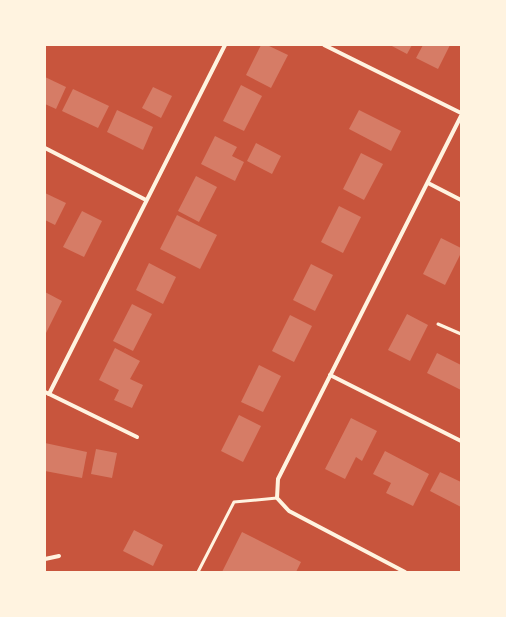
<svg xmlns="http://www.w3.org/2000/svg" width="506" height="617" font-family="Quicksand,sans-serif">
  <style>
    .building { fill: #d67c66 }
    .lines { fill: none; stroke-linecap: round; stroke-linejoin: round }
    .service { stroke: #fff3e0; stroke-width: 3 }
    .minor { stroke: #fff3e0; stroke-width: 4 }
  </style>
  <rect width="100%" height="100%" fill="#c8553d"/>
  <!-- building -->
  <g class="building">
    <polygon points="261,45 267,45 288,55 271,88 246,75"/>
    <polygon points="390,45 412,45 407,54"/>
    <polygon points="423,45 450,45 438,69 416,58"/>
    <polygon points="45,77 66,87 56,109 45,104"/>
    <polygon points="241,85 262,96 244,131 223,121"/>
    <polygon points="153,87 172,96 161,118 142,108"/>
    <polygon points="73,89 109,106 98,128 62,111"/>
    <polygon points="117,110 153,127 143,150 107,132"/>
    <polygon points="359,110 401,131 391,151 349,129"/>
    <polygon points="215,136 237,147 232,156 244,162 235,181 201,164"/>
    <polygon points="256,143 281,156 272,174 247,161"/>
    <polygon points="361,153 383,164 364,200 343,189"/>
    <polygon points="196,176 217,187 199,222 178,211"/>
    <polygon points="45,193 66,203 55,225 45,220"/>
    <polygon points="339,206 361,217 343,253 321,242"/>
    <polygon points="82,211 102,221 84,257 63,247"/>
    <polygon points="177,215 217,235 200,269 160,249"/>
    <polygon points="441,238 461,248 461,253 445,285 423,274"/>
    <polygon points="149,263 176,277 163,304 136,290"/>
    <polygon points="311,264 333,275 315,311 293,300"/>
    <polygon points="45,292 62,301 45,335"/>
    <polygon points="132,304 152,314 133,351 113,341"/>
    <polygon points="407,314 428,325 410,361 388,350"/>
    <polygon points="290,315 312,326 294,362 272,351"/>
    <polygon points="115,348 140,361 130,379 143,385 132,408 114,400 119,390 99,380"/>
    <polygon points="437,353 461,365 461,390 427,373"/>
    <polygon points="259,365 281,376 263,412 241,402"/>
    <polygon points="239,415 261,426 243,462 221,451"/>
    <polygon points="351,418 377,431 362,461 356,457 345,479 325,469"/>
    <polygon points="45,443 87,452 82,478 45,471"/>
    <polygon points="96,449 117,453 112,478 91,474"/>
    <polygon points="385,451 429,474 413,506 386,493 391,483 373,474"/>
    <polygon points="440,472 461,482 461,507 430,491"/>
    <polygon points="134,530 163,545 153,566 123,551"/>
    <polygon points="242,532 301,562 296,572 222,572"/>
  </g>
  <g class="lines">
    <!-- service -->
    <g class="service">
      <polyline points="438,324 461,334"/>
      <polyline points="198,572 234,502 277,498"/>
    </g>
    <!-- minor -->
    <g class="minor">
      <polyline points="324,45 461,113"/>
      <polyline points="45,148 146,200"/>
      <polyline points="428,183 461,200"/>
      <polyline points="330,375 461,441"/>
      <polyline points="45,392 137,437"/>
      <polyline points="49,394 225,45"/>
      <polyline points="45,559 59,556"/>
      <polyline points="405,572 289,511 277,498 278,479 461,116"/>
    </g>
  </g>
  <!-- border -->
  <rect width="506" height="617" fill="none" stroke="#fff3e0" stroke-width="92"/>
</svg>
